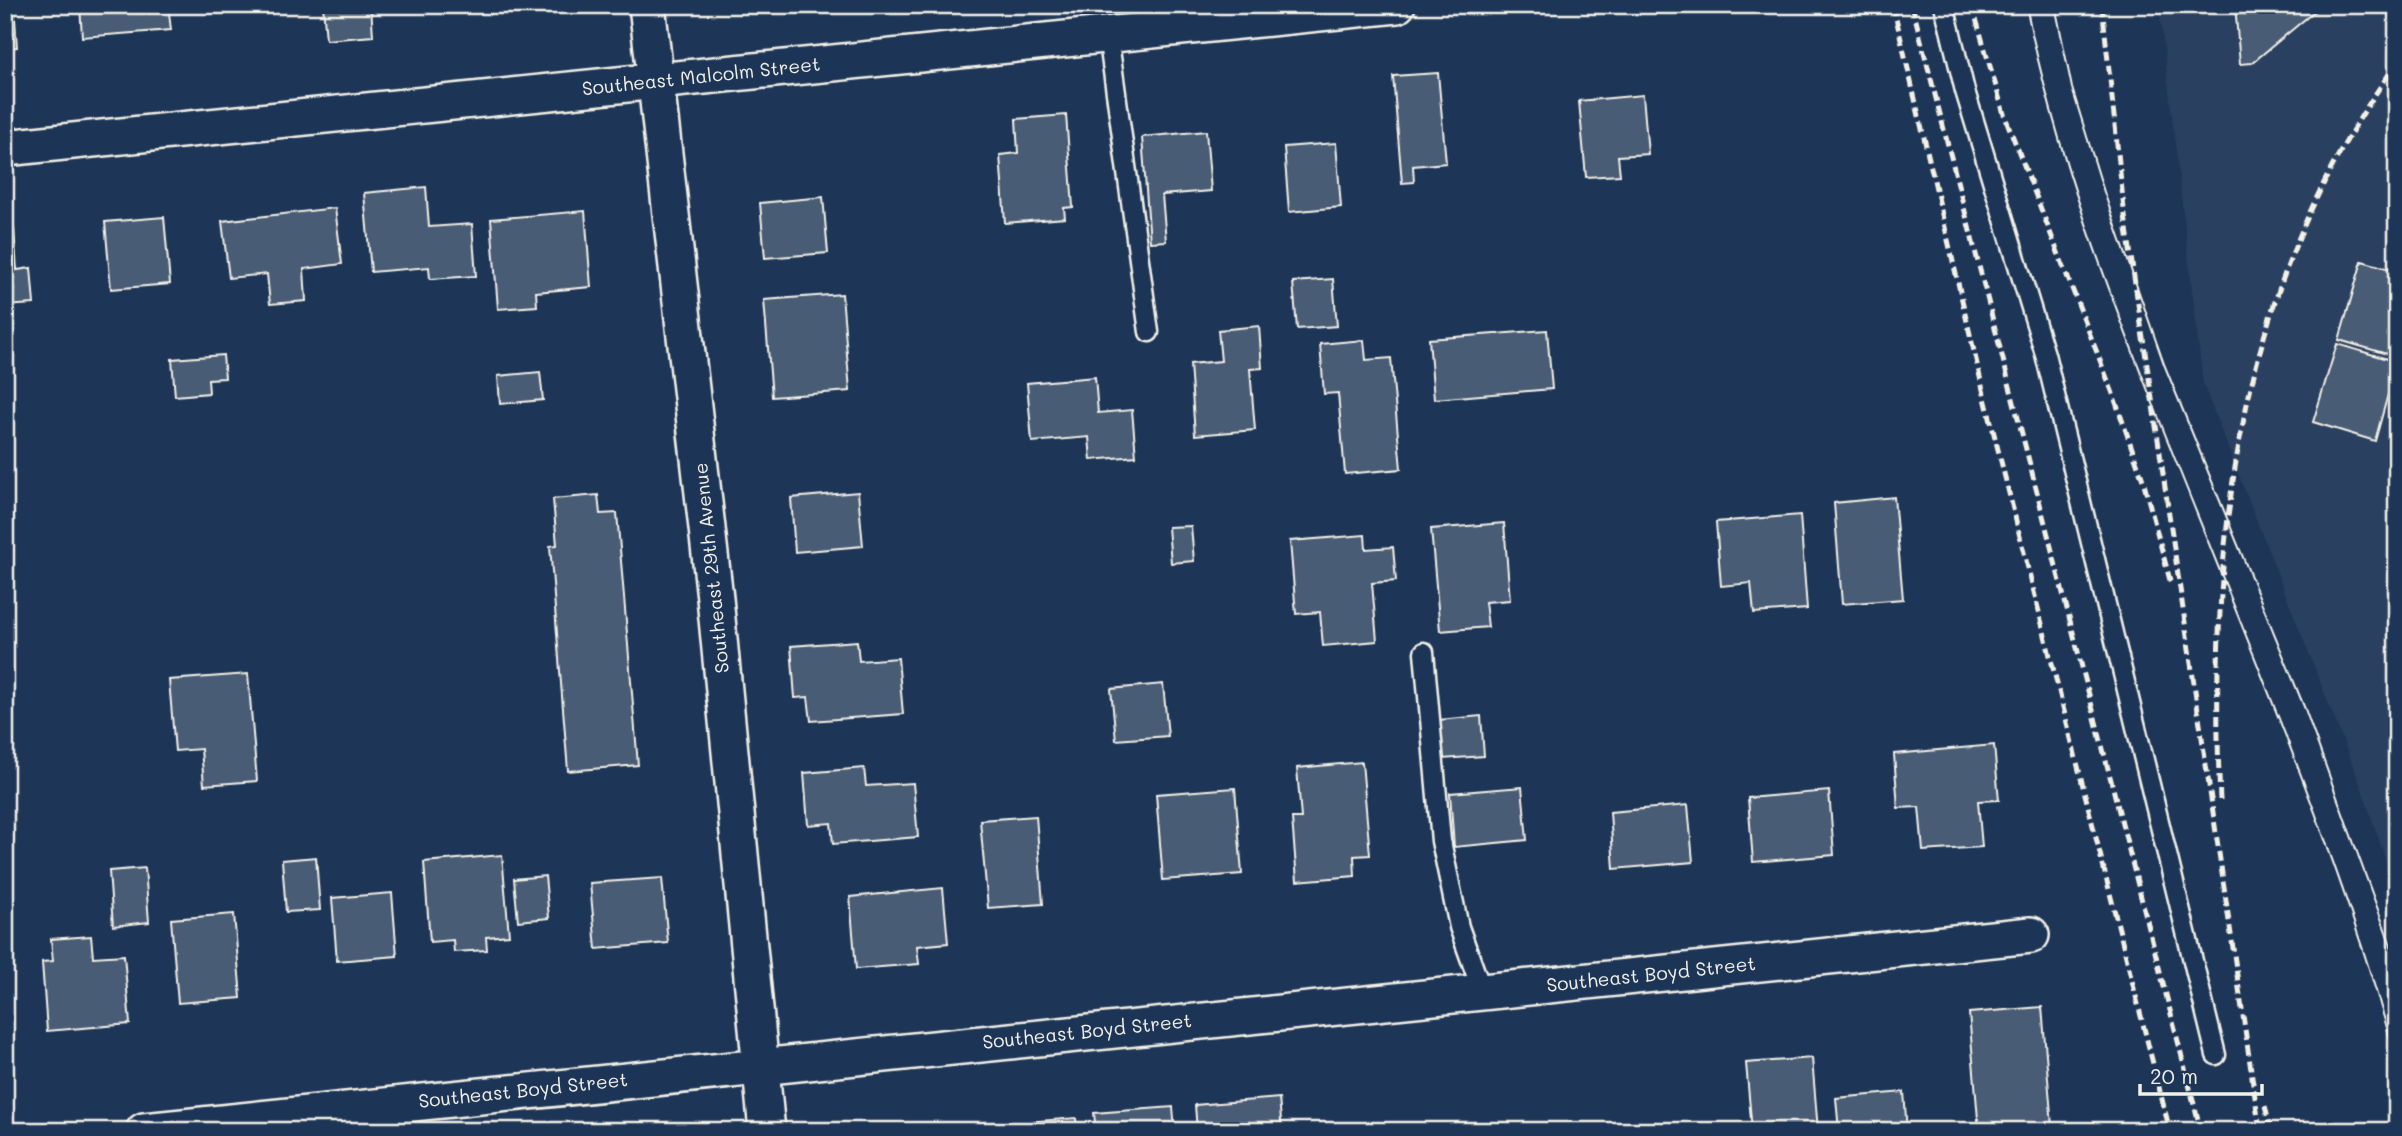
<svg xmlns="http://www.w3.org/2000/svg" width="2402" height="1136" font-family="Mali,sans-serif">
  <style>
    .built { fill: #2a4060 }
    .building { fill: #485b74; stroke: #f4f1e8; stroke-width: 2 }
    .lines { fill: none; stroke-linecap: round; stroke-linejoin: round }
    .service-casing { stroke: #f4f1e8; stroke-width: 23 }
    .minor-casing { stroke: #f4f1e8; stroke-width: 40 }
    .service { stroke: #1d3557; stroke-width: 18 }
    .minor { stroke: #1d3557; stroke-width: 35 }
    .tram { stroke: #f4f1e8; stroke-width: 2 }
    .rail { stroke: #f4f1e8; stroke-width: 5; stroke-dasharray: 10 5; stroke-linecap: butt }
    .labels { text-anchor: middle; stroke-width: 5; stroke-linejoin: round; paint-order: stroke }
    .street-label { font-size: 19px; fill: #f4f1e8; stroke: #1d3557 }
  </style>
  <rect width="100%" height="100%" fill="#1d3557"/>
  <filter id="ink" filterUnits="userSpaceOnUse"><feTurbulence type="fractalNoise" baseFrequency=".0143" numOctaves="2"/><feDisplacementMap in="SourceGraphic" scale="14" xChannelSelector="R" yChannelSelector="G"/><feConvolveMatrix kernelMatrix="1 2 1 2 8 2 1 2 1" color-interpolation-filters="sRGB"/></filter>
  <g filter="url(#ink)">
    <!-- built -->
    <polygon class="built" points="2159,5 2397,5 2397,894 2361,786 2203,384"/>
    <!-- building -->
    <g class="building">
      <polygon points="5,5 14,5 17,47 5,48"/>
      <polygon points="80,5 168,5 171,30 82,37"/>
      <polygon points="323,5 371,5 373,36 326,40"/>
      <polygon points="2235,5 2322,5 2252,63 2240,64"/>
      <polygon points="1438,73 1446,163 1413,166 1414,182 1402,183 1393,76"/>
      <polygon points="1643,95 1648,154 1618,156 1620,175 1586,177 1579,101"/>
      <polygon points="1066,115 1073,207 1064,208 1065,218 1005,223 1000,155 1018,153 1016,119"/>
      <polygon points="1206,131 1211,191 1162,195 1166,241 1150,242 1142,137"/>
      <polygon points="1336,143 1341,207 1289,212 1284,147"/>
      <polygon points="426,187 429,227 472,224 476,276 430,279 429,267 371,272 364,193"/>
      <polygon points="823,197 828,253 765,258 760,203"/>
      <polygon points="335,208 342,264 304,269 306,301 270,304 267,274 229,278 222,221"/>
      <polygon points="585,211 591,287 536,292 537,306 498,309 491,219"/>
      <polygon points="164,217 170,284 111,289 105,222"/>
      <polygon points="14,229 17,270 31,268 34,304 5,306 5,230"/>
      <polygon points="2362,261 2397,271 2397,357 2339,340"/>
      <polygon points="1333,279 1337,326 1297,329 1293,282"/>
      <polygon points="842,294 850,391 772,397 764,300"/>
      <polygon points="1259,326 1262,368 1250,369 1255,430 1195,435 1190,364 1221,361 1218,330"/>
      <polygon points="1547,330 1552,389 1434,399 1429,339"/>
      <polygon points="1364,340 1366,360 1391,358 1401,469 1345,474 1338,393 1324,394 1320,344"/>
      <polygon points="2337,344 2397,362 2375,441 2313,422"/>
      <polygon points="223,355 225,378 208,379 209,393 175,396 172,359"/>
      <polygon points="540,372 543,400 500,404 498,376"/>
      <polygon points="1095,377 1098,413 1132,410 1136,456 1091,460 1089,437 1032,442 1027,383"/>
      <polygon points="858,492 863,546 795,552 791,498"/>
      <polygon points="598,495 600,514 617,513 638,765 568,771 550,546 557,545 553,499"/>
      <polygon points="1894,497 1903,599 1842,604 1834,503"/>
      <polygon points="1800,515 1807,609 1754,613 1751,583 1721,586 1716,522"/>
      <polygon points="1504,523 1510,600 1485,602 1488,627 1440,631 1431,529"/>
      <polygon points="1191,526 1194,561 1171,563 1168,527"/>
      <polygon points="1365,535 1366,549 1393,547 1396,581 1372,583 1377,641 1323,646 1320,612 1296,614 1290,541"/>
      <polygon points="857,641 859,661 898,658 903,714 811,721 808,697 795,698 791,646"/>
      <polygon points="248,674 257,781 204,785 201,749 175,751 169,680"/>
      <polygon points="1163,684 1168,736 1116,740 1111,689"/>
      <polygon points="1481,716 1484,756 1442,759 1439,720"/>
      <polygon points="1994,745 1999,800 1978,801 1982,847 1923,851 1919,807 1898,808 1894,754"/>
      <polygon points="1362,762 1370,855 1354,856 1355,876 1297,881 1292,818 1301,818 1297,768"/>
      <polygon points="864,768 866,786 913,783 918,837 833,844 831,823 808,825 804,773"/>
      <polygon points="1522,787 1527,840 1454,847 1450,793"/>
      <polygon points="1235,788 1242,874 1163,880 1156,794"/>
      <polygon points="1829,791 1834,855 1753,862 1748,798"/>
      <polygon points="1688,805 1693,862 1614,869 1610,812"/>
      <polygon points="1036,816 1043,904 988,908 980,820"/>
      <polygon points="502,855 509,935 486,937 487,950 454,952 453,940 430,942 424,862"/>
      <polygon points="316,857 320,910 286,912 282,860"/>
      <polygon points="145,868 149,922 113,926 109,871"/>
      <polygon points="545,876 549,918 518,921 514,879"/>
      <polygon points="662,878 668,943 596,949 590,883"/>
      <polygon points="5,887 9,927 5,927"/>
      <polygon points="943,888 948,943 917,946 919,964 856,969 850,897"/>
      <polygon points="392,893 397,956 337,961 332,898"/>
      <polygon points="234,914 241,998 178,1003 171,919"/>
      <polygon points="91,936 93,957 124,955 130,1024 47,1031 42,962 53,961 51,939"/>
      <polygon points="2042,1007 2052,1126 1979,1131 1969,1013"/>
      <polygon points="1812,1058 1818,1131 1752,1131 1746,1063"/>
      <polygon points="1904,1092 1907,1131 1839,1131 1836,1098"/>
      <polygon points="1279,1098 1282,1131 1197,1131 1195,1105"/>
      <polygon points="1173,1107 1175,1131 1096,1131 1094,1113"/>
      <polygon points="1076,1118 1077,1131 1004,1131 1003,1124"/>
    </g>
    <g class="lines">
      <defs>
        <g id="service">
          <polyline points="1944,5 1965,91 2045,354 2216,1055"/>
          <polyline points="1108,35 1149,332"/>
          <polyline points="1424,652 1441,841 1459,927 1482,991"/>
        </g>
        <g id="minor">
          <polyline points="647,5 715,598 767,1131"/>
          <polyline points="5,148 1397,5"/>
          <polyline points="144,1131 2031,935"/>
        </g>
      </defs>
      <!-- service casing -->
      <use href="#service" class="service-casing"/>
      <!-- minor casing -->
      <use href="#minor" class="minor-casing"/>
      <!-- service -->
      <use href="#service" class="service"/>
      <!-- minor -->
      <use href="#minor" class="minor"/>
      <!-- tram -->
      <g class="tram">
        <path d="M2026 5C2056 157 2112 301 2169 444 2250 649 2339 851 2397 1063"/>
        <polyline points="2055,5 2072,88 2104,192 2164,364 2305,709 2397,962"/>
      </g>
      <!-- rail -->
      <g class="rail">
        <polyline points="1893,5 1984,394 2170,1131"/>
        <polyline points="1912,5 2201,1131"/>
        <polyline points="1972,5 2004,114 2112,391 2143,480 2171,584"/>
        <polyline points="2102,5 2124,209 2260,1131"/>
        <path d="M2220 800C2208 539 2239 279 2397 63"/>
        <polyline points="2265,1106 2271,1131"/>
      </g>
    </g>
  </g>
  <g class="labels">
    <!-- street labels -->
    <g class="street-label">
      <text transform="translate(701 76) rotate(-6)" y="7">Southeast Malcolm Street</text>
      <text transform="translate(711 568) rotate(-96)" y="7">Southeast 29th Avenue</text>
      <text transform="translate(1651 974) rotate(-6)" y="7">Southeast Boyd Street</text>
      <text transform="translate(1087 1031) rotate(-6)" y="7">Southeast Boyd Street</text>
      <text transform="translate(523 1090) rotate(-6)" y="7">Southeast Boyd Street</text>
    </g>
  </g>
  <!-- margin -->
  <rect width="2402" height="1136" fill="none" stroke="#1d3557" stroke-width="28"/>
  <rect x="14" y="14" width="2374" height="1108" fill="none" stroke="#f4f1e8" stroke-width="2.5" filter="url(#ink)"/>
  <!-- scale -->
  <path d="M2140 1084v10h122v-10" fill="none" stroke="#f4f1e8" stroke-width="3.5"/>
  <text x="2150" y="1084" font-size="21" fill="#f4f1e8" stroke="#1d3557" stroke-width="5" paint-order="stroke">20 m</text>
</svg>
